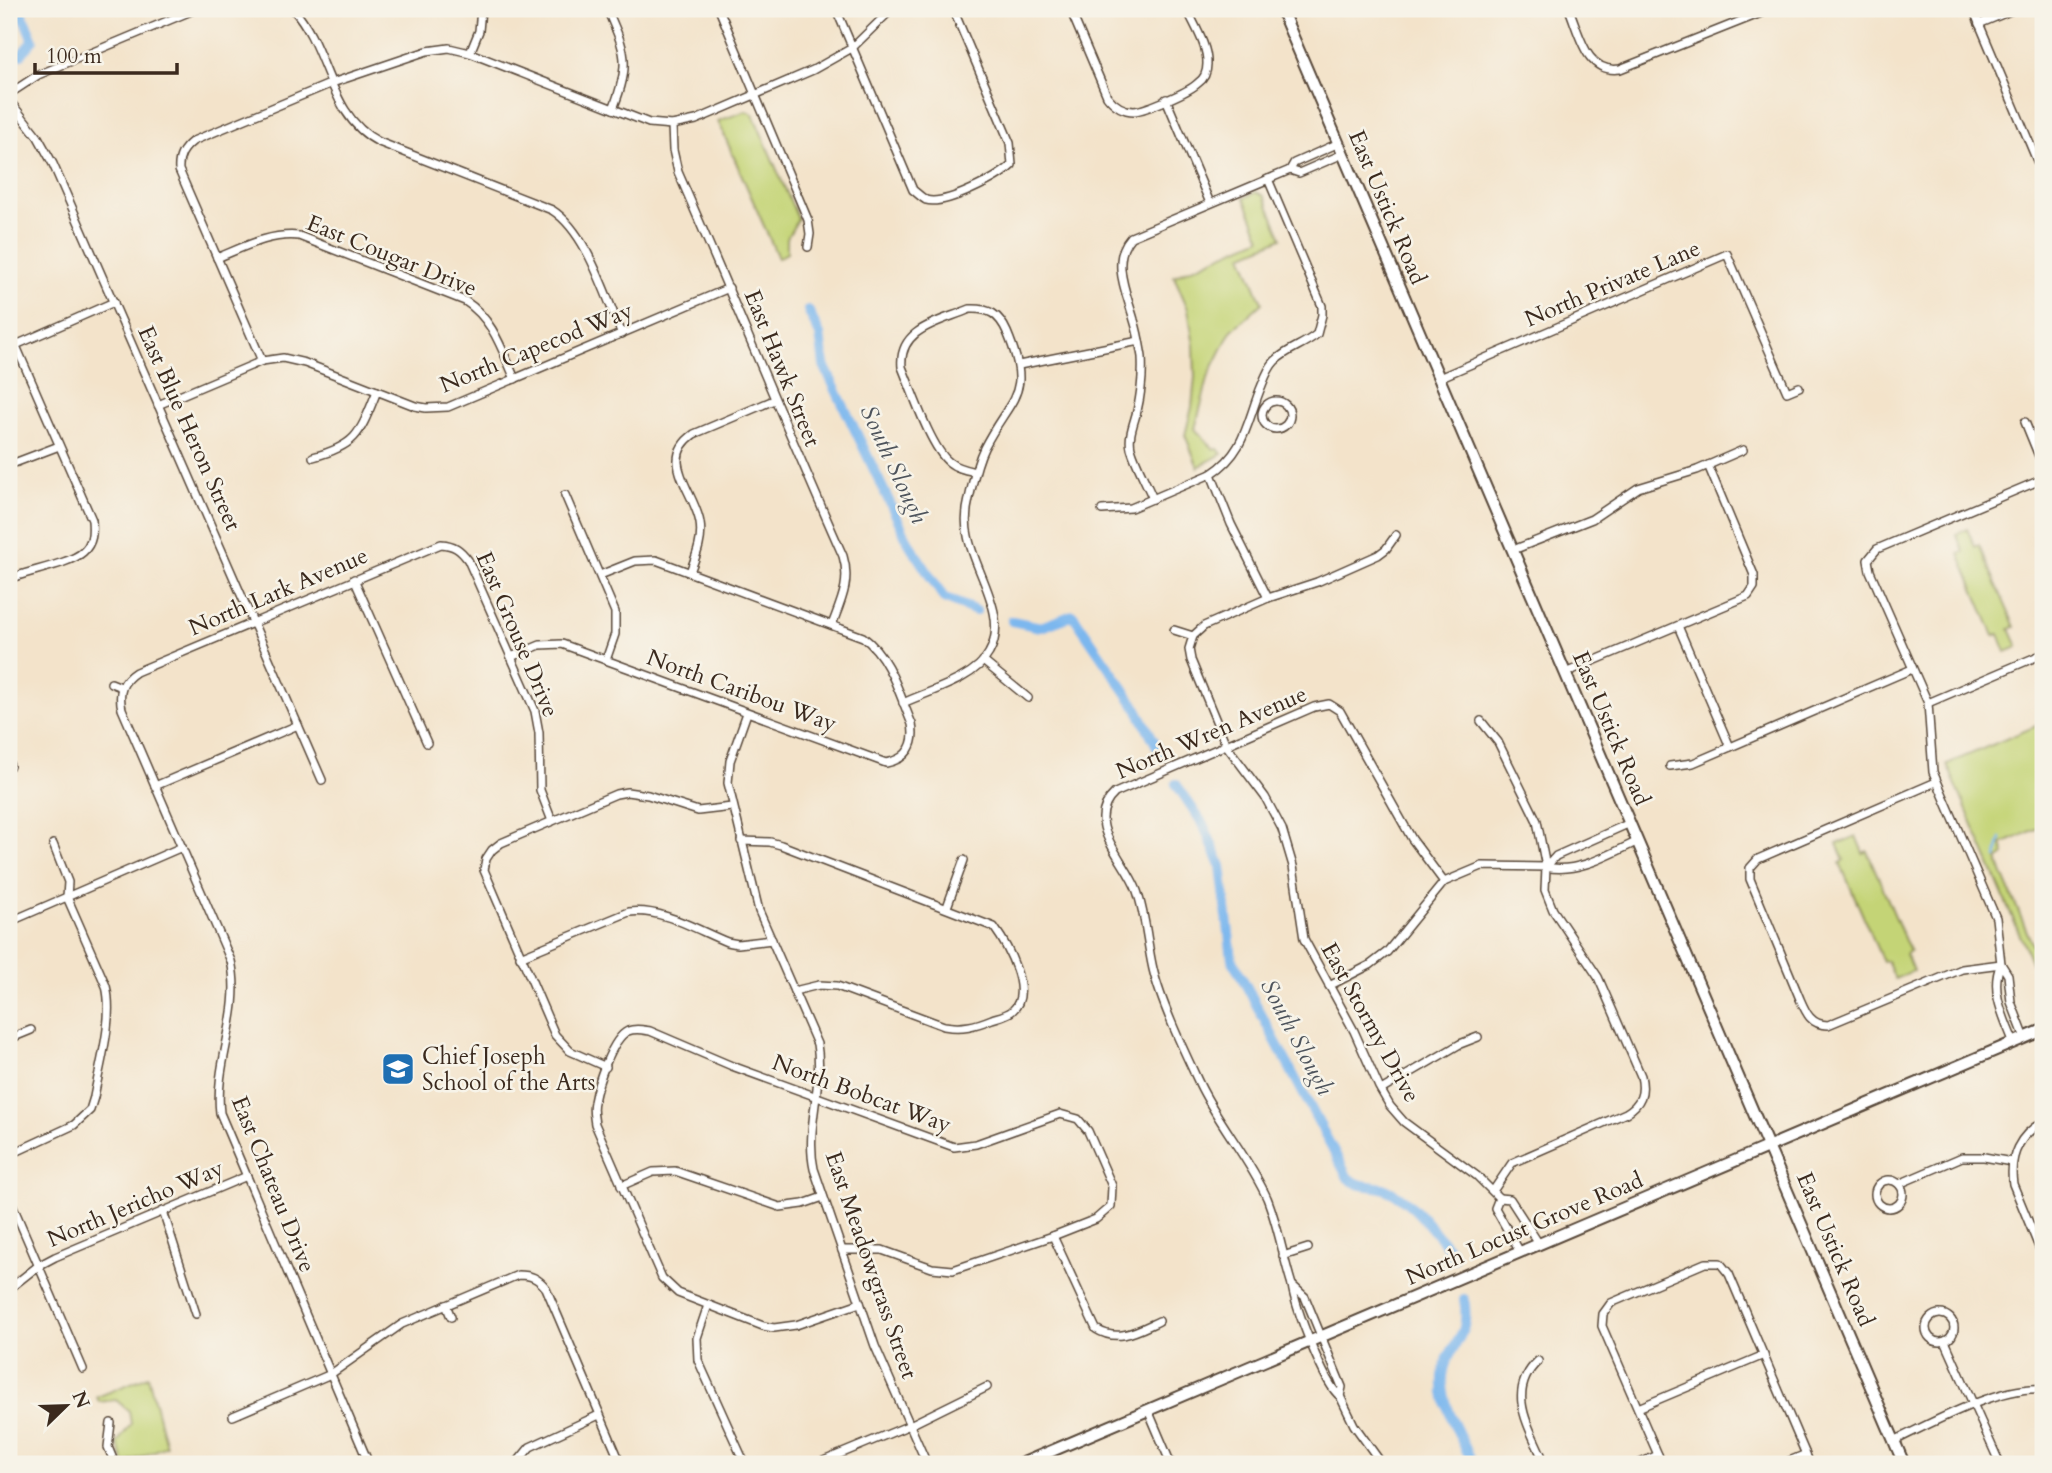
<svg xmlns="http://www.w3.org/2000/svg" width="2052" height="1473" font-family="Cardo,serif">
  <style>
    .green { fill: #c4d476; stroke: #807f4a; stroke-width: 2 }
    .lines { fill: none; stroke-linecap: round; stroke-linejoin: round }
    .stream { stroke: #7cb7ee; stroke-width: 2.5 }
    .canal { stroke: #7cb7ee; stroke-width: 10 }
    .street-casing { stroke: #574638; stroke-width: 10 }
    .secondary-casing { stroke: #574638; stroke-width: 14 }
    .street { stroke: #fff; stroke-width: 7 }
    .secondary { stroke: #fff; stroke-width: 10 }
    .labels { text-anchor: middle; stroke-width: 5; stroke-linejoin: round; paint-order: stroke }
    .street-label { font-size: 23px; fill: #3b2a1e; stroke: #f7f3e8 }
    .poi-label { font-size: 23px; fill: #3b2a1e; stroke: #f7f3e8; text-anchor: start }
    .water-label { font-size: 24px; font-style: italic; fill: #4e545c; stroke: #f7f3e8 }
  </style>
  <rect width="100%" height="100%" fill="#f7f3e8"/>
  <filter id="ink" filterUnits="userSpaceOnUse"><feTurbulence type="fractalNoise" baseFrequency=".0143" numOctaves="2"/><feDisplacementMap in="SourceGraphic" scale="14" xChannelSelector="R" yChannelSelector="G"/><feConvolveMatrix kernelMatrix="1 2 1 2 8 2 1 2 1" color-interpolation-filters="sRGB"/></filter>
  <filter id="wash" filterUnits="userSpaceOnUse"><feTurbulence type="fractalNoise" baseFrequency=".00686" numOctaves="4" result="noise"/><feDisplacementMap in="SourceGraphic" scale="28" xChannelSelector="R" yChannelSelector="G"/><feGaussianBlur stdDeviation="1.57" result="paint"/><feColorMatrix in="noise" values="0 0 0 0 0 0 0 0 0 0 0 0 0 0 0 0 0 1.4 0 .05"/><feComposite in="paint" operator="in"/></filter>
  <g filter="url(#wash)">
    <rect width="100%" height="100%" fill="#f3e3ca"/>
    <!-- green -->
    <g class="green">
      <polygon points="746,111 753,114 798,219 787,238 787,253 778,258 718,121"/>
      <polygon points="1256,192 1264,196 1282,238 1242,255 1262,303 1231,331 1209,375 1195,429 1214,449 1218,449 1222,454 1198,467 1185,435 1192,407 1195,377 1194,346 1188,309 1174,276 1261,238 1244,198"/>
      <polygon points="1967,529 1975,547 1979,545 2015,627 2010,629 2018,647 2006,652 1999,634 1994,636 1959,554 1964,552 1956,534"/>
      <polygon points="2043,723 2043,826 2002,844 2005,855 1997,860 2043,970 2043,989 1947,764"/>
      <polygon points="1856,836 1863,853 1867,851 1910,951 1906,954 1913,971 1895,979 1887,961 1883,962 1840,863 1844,860 1837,844"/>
      <polygon points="148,1376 166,1446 125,1464 117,1443 131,1424 129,1411 116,1400 99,1402 97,1397"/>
    </g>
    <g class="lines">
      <!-- stream -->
      <polyline class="stream" points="1996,858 2001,838"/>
      <!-- canal -->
      <g class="canal">
        <polyline points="20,9 33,40 21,55"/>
        <polyline points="808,310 820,335 824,365 910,545 944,598 976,611"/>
        <polyline points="1012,621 1041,627 1073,615 1136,707 1162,756"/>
        <path d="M1176 784 1203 824 1221 866 1232 959 1348 1178C1362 1189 1371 1184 1385 1189 1413 1200 1432 1230 1451 1251L1453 1258"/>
        <path d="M1464 1299C1472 1340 1446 1345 1443 1376 1440 1402 1462 1440 1473 1464"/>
      </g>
    </g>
  </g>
  <g filter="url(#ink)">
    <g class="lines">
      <defs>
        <g id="street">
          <path d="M293 9C329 48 328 117 379 142L552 210C587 232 605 295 622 334"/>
          <path d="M607 9C626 52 631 63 613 109"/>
          <polyline points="719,9 808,220 810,234 808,247"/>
          <path d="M836 9 913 190C917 193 922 198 926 200 945 206 998 178 1012 165L1010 143 953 9"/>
          <path d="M1070 9 1107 96C1114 105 1122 111 1134 111 1146 110 1189 92 1198 83 1204 79 1207 72 1207 64 1208 46 1194 25 1187 9"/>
          <path d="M1569 9C1580 35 1586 74 1620 69L1771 9"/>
          <polyline points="1973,9 2043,175"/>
          <polyline points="1979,24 2015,9"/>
          <polyline points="470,53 479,31 481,9"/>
          <polyline points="9,94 38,75 196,9"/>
          <polyline points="1166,99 1210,203"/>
          <polyline points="9,100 38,137 53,164 322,780"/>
          <path d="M672 125 673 150 678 172C734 300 786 428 843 556 851 582 841 601 832 625"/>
          <polyline points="1339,143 1294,163 1290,170 1299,173 1343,154"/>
          <path d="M217 258C244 247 269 233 299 236L465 301C493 319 502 350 515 379"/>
          <path d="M9 330 92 520C93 532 93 543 83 552 70 564 28 571 9 579"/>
          <polyline points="9,348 114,302"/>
          <path d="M262 361 179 170C178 157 183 149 193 141L332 83 427 51 449 48 470 53 649 123 672 125 696 120 813 70 852 48 892 9"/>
          <polyline points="1019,365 1139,341"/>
          <polyline points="1439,378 1727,254 1787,392 1799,387"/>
          <circle cx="1276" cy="415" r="14"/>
          <polyline points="158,405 262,361 283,358 305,363 415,406 426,408 448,407 729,288"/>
          <polyline points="2025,422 2043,466"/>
          <path d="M313 457C358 445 360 433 377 391"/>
          <polyline points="9,465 59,446"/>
          <polyline points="1211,474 1231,524 1268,598"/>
          <polyline points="565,495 615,612 615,634 606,660"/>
          <path d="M1153 499C1146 482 1136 465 1131 448 1128 436 1134 423 1137 411 1141 394 1143 374 1142 357 1140 345 1138 332 1134 320 1127 294 1110 260 1131 237L1290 170"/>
          <path d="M1102 510 1131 508 1211 474C1246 452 1247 420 1262 385 1265 377 1269 367 1275 361 1287 349 1304 345 1317 334L1322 315V306L1268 179"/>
          <polyline points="1396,535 1386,549 1378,555 1317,582 1268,598 1204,626 1193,636 1189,649 1191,660 1226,745 1265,797 1282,829 1293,866 1304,939 1354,1031 1379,1087 1390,1106 1404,1122 1477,1176 1499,1198"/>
          <polyline points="1513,550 1592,519 1638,488 1697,470 1743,450"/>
          <path d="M690 572C696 556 703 540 700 523 695 491 657 460 694 434L774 400"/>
          <polyline points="354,579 427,743"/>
          <polyline points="1678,626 1730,747"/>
          <polyline points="1174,630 1193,636"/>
          <path d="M511 657 540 645 562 644 886 763C907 759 916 745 912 724 899 694 890 657 863 637L656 560 635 561 600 575"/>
          <polyline points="983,661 1028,698"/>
          <polyline points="1565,673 1748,596 1754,587 1754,575 1708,465"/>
          <polyline points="111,683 121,687"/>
          <path d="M903 703C929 691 975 679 989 653 1010 616 975 573 968 536 965 523 966 511 969 499 973 482 976 464 984 448 1011 395 1034 396 1007 332 999 314 989 308 970 309 940 322 898 328 902 367 912 391 931 448 949 462 956 468 966 470 975 472"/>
          <polyline points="1928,703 2043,654"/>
          <path d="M747 713 730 761 728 783 759 911 817 1044C824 1085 805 1128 814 1169L875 1346 927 1464"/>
          <path d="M1481 721 1498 742 1537 821 1546 867 1545 890 1553 910 1598 977 1641 1076C1645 1093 1641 1104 1626 1113L1512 1163 1493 1191"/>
          <polyline points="9,763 10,766"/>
          <polyline points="1670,766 1693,763 1912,669"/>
          <path d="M1936 782 1758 859 1750 868V879L1800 999C1806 1013 1811 1025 1828 1025L1962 969 2001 964 1996 918 1933 772 1928 703 1870 571 1868 560 1877 549 2043 479"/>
          <polyline points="155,786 298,725"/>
          <path d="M1630 823 1556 856 1546 867C1578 874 1610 854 1638 841"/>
          <path d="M741 841 770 842 781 845 994 927C1007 945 1034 993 1012 1011 1007 1015 998 1017 992 1019 975 1026 962 1029 944 1026L837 986 819 985 794 991"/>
          <polyline points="947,907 964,860"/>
          <polyline points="9,922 182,847"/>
          <path d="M520 957 629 912C662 908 697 930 727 942L738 944 772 940"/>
          <polyline points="1329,986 1370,965 1387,952 1444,882 1482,866 1546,867"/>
          <polyline points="9,1039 31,1030"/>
          <path d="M2014 1043C2004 1018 1989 989 2001 964L2008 975 2011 1002 2025 1038"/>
          <polyline points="606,1067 570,1051 555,1035 484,870 486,859 492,850 501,843 616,794 627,792 648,795 698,811 732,807"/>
          <polyline points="1381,1090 1460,1044 1478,1037"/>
          <path d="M2043 1122C2019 1135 2009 1157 2013 1184L2043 1257"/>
          <path d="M9 1155 74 1125 90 1110 94 1097C100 1064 114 1018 106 986L67 897 68 882 53 844"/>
          <circle cx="1889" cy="1194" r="14"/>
          <polyline points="1899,1184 1962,1157 1984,1157 2012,1162"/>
          <polyline points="621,1186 653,1172 675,1171 780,1207 803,1204 823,1197"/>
          <polyline points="9,1197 83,1369"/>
          <polyline points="163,1211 196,1314"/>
          <path d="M1053 1236 1096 1329C1118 1343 1137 1331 1159 1321"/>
          <path d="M842 1250H882L932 1268 953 1270 1053 1236 1096 1219 1111 1206 1112 1186 1088 1131 1078 1119 1060 1114 976 1144 954 1147 732 1066 650 1031C643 1030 636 1028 628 1031 612 1038 597 1085 594 1102 592 1109 594 1117 595 1124L655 1262 662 1278 678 1293 763 1326 774 1328 796 1325 860 1303"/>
          <polyline points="1520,1252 1495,1208 1499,1198 1510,1199 1539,1244"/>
          <polyline points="1283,1256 1308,1248"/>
          <path d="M1292 1285C1283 1257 1278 1225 1267 1198 1249 1158 1218 1123 1199 1083 1184 1051 1161 1003 1153 969 1147 943 1146 917 1137 891 1126 860 1082 823 1115 793L1314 707 1329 704 1340 711 1412 839 1444 882"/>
          <path d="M1292 1285 1305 1297 1342 1387 1340 1396C1324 1385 1295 1306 1292 1285Z"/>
          <polyline points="9,1289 38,1266 55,1257 247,1176"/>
          <polyline points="446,1305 451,1317"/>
          <polyline points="708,1305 697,1338 698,1360 745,1464"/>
          <circle cx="1940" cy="1328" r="14"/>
          <polyline points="1945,1341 2000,1464"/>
          <path d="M1538 1361C1504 1393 1531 1429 1545 1464"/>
          <polyline points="1340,1396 1354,1425 1382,1464"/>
          <polyline points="1638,1408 1764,1355"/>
          <polyline points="1148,1410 1171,1464"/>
          <path d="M233 1416 331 1374 402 1324 518 1275C531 1275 538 1278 546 1288L621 1464"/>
          <polyline points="111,1423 108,1447 115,1464"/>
          <path d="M1894 1441C1933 1422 2001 1385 2043 1389"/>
          <polyline points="448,1463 456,1464"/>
          <path d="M369 1464 220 1113C214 1062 243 1012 231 961L122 709C118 692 122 681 136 672L441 544C454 545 460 549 468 560L535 711 539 733 540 790 552 821"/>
          <polyline points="516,1464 530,1447 599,1415"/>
          <polyline points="816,1464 910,1425 987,1387"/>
          <polyline points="1638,1464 1658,1455"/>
          <polyline points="1662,1464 1602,1326 1603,1314 1611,1303 1705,1263 1720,1263 1729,1274 1810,1464"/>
          <polyline points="1782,1464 1806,1454"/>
        </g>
        <g id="secondary">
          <polyline points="1281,9 1904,1464"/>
          <polyline points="1021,1464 2043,1030"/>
        </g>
      </defs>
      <!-- street casing -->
      <use href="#street" class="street-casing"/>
      <!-- secondary casing -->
      <use href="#secondary" class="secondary-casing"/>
      <!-- street -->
      <use href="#street" class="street"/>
      <!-- secondary -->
      <use href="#secondary" class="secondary"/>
    </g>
  </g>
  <!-- icons -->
  <defs>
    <symbol id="school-square" viewBox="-11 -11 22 22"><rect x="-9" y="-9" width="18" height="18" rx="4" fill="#1f6fb2" stroke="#f7f3e8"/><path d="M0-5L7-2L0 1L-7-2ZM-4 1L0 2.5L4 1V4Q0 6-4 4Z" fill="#fff"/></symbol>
  </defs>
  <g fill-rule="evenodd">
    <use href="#school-square" x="379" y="1050" width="38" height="38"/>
  </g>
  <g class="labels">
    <!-- street labels -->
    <g class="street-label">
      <text transform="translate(1388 207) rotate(67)" y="8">East Ustick Road</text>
      <text transform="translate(392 255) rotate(22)" y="8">East Cougar Drive</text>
      <text transform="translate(1612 283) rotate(-23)" y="8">North Private Lane</text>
      <text transform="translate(536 347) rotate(-22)" y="8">North Capecod Way</text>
      <text transform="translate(783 368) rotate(68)" y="8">East Hawk Street</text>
      <text transform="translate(190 428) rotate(66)" y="8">East Blue Heron Street</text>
      <text transform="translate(278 591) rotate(-23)" y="8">North Lark Avenue</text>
      <text transform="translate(518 634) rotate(67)" y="8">East Grouse Drive</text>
      <text transform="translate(742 690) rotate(20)" y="8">North Caribou Way</text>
      <text transform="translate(1612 728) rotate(67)" y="8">East Ustick Road</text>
      <text transform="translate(1211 732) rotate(-23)" y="8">North Wren Avenue</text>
      <text transform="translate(1371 1022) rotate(61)" y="8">East Stormy Drive</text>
      <text transform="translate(862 1093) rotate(20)" y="8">North Bobcat Way</text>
      <text transform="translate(274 1184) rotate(68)" y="8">East Chateau Drive</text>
      <text transform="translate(135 1203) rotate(-23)" y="8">North Jericho Way</text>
      <text transform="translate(1524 1228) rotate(-23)" y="8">North Locust Grove Road</text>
      <text transform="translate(1836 1249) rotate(67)" y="8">East Ustick Road</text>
      <text transform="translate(872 1265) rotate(71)" y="8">East Meadowgrass Street</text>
    </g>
    <!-- poi labels -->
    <g class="poi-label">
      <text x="422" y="1064">Chief Joseph<tspan x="422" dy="26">School of the Arts</tspan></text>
    </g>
    <!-- water labels -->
    <g class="water-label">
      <text transform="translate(894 464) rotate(65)" y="8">South Slough</text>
      <text transform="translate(1297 1037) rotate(62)" y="8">South Slough</text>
    </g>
  </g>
  <!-- margin -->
  <rect width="2052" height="1473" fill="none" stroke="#f7f3e8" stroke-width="35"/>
  <!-- north arrow -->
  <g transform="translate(66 1406) rotate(67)" stroke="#f7f3e8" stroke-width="5" paint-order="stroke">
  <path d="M0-5L12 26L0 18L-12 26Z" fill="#3b2a1e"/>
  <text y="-10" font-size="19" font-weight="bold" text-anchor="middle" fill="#3b2a1e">N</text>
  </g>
  <!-- scale -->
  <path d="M35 63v10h142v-10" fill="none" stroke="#3b2a1e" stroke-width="3.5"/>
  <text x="46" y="63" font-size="21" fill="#3b2a1e" stroke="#f7f3e8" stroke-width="5" paint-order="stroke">100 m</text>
</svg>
